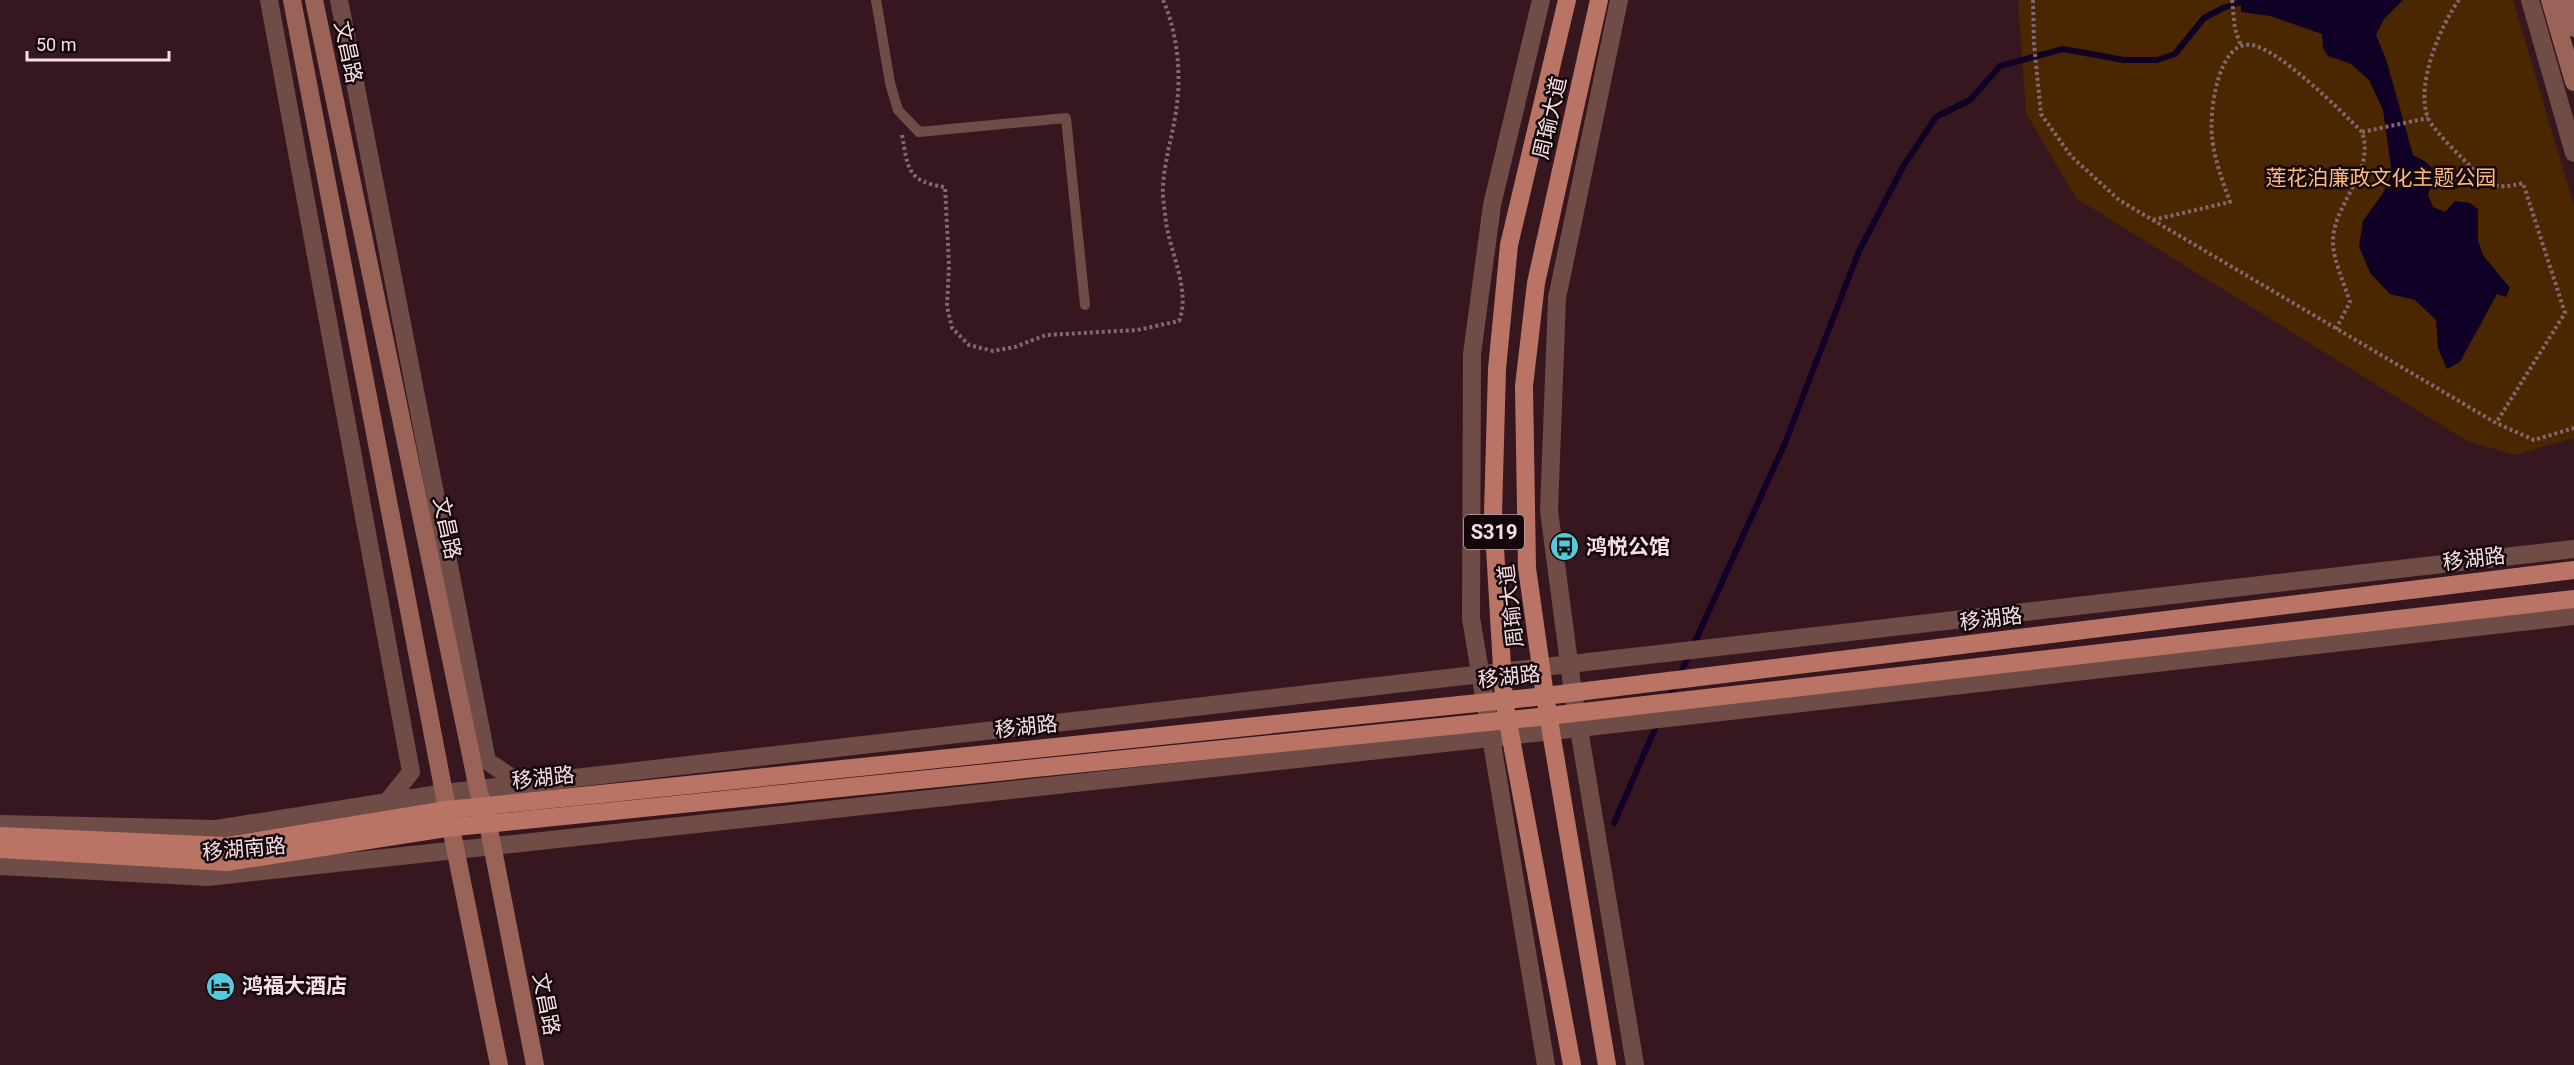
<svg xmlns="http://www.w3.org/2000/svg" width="2574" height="1065" font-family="Roboto,'Noto Sans SC',sans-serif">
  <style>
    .green { fill: #4a2700 }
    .water { fill: #110026 }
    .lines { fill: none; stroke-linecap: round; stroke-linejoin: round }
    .stream { stroke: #110026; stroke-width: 6 }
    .path { stroke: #82676e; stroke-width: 4; stroke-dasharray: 3 3; stroke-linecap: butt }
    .lane { stroke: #6f4c45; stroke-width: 10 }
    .street { stroke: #6f4c45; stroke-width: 18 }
    .secondary { stroke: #996357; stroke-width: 18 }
    .primary { stroke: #ba7465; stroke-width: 18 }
    .labels { text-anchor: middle; stroke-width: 5; stroke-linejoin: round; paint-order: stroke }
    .shield { fill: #14070b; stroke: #b29ea3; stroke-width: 1.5 }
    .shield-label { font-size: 20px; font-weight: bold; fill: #f5dfe4 }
    .street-label { font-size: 21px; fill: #f5dfe4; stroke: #14070b }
    .park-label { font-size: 21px; fill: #febb7d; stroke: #14070b }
    .poi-label { font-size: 21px; font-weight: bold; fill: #f5dfe4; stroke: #14070b; text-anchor: start }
  </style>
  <rect width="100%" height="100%" fill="#361720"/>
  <!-- green -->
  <polygon class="green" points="2018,0 2513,0 2574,206 2574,438 2515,455 2467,441 2076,198 2026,113"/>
  <!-- water -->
  <polygon class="water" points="2241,0 2403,0 2384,19 2376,35 2386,59 2413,155 2426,162 2436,172 2428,195 2433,207 2445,212 2455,201 2470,203 2478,209 2478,240 2483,255 2510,288 2506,297 2497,294 2460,362 2447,369 2438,348 2436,320 2415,300 2390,294 2370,273 2359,246 2363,221 2383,193 2392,173 2383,110 2369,80 2351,64 2328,56 2323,48 2322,34 2270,16 2241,12"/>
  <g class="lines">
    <!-- stream -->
    <g class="stream">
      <polyline points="1669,699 1785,443 1859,251 1904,165 1936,117 1970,100 2000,66 2063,49 2124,60 2157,60 2175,54 2204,18 2223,8 2248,0"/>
      <polyline points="1614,823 1658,722"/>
    </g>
    <!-- path -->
    <g class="path">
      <polyline points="2033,0 2034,44 2041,114 2071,156 2119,200 2496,423 2534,440 2574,428"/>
      <polyline points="2232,0 2235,29 2241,46"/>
      <path d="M2459 0C2440 26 2415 86 2428 118 2434 131 2457 153 2468 164 2489 184 2493 191 2523 183L2565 313 2496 423"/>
      <polyline points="2362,132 2428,118"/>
      <path d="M902 135C908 168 907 182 945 187L949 265 947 307 952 328 969 345 993 351 1015 347 1046 335 1137 330 1179 321C1191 291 1170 252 1166 222 1165 210 1162 197 1163 185 1165 157 1174 131 1177 104 1181 70 1177 32 1163 0"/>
      <path d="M2153 220 2230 202C2222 180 2214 158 2212 136 2209 113 2218 39 2252 45 2280 50 2341 111 2362 132 2376 172 2332 204 2333 243 2333 259 2345 286 2350 302L2336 329"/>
    </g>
    <!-- lane -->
    <polyline class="lane" points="876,0 890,83 898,110 919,132 1066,118 1085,305"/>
    <!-- street -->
    <g class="street">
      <polyline points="269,0 411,772 387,802"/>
      <polyline points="339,0 487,761 521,784"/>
      <polyline points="1541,0 1492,205 1472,354 1471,618 1546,1065"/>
      <polyline points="1619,0 1557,298 1549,511 1573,693 1635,1065"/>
      <polyline points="2530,0 2574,153"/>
      <polyline points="0,824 216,829 444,793 2574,549"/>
      <polyline points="0,866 208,877 1491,738 2574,616"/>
    </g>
    <!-- secondary -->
    <g class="secondary">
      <polyline points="292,0 444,793 499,1065"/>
      <polyline points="314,0 478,789 488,824 535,1065"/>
      <polyline points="2550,0 2574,82"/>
      <polyline points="2566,0 2574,28"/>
    </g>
    <!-- primary -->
    <g class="primary">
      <polyline points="1567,0 1509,245 1497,369 1493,514 1504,701 1572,1065"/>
      <polyline points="1599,0 1536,283 1524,386 1527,568 1545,696 1607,1065"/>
      <polyline points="0,836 226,846 447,810 1545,696 2574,570"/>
      <polyline points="0,849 227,862 446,828 1548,716 2574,599"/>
    </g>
  </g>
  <!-- icons -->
  <defs>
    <symbol id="bus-disc" viewBox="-11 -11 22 22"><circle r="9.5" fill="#54cadd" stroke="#14070b"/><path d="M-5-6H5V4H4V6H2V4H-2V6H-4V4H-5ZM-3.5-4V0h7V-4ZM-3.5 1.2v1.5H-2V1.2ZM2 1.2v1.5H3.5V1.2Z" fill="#111"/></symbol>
    <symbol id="hotel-disc" viewBox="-11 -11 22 22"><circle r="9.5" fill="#54cadd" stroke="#14070b"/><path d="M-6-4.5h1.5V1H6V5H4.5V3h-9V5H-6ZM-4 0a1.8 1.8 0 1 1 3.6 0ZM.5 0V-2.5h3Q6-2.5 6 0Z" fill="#111"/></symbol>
  </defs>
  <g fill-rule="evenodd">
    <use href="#bus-disc" x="1548" y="530" width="33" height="33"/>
    <use href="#hotel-disc" x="204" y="970" width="33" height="33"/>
  </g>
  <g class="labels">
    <!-- shield labels -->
    <rect class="shield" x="1464" y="515" width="60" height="34" rx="4.5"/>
    <g class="shield-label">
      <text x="1494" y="539">S319</text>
    </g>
    <!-- street labels -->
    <g class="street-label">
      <text transform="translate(348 52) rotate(78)" y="7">文昌路</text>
      <text transform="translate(1550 118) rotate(-77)" y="7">周瑜大道</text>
      <text transform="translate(447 528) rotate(78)" y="7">文昌路</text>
      <text transform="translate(2474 559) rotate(-7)" y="7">移湖路</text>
      <text transform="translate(1511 606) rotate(-97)" y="7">周瑜大道</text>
      <text transform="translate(1991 619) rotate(-7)" y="7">移湖路</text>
      <text transform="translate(1509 677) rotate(-6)" y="7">移湖路</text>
      <text transform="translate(1026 727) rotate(-6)" y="7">移湖路</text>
      <text transform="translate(543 778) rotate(-6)" y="7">移湖路</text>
      <text transform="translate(244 849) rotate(-5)" y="7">移湖南路</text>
      <text transform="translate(546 1004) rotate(79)" y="7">文昌路</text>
    </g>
    <!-- park labels -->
    <g class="park-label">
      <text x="2381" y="185">莲花泊廉政文化主题公园</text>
    </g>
    <!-- poi labels -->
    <g class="poi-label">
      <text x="1586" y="554">鸿悦公馆</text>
      <text x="242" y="993">鸿福大酒店</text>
    </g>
  </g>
  <!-- scale -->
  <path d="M27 51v9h142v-9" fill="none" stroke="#f5dfe4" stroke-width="3"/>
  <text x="36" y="51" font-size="18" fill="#f5dfe4" stroke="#14070b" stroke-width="4.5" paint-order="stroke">50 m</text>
</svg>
